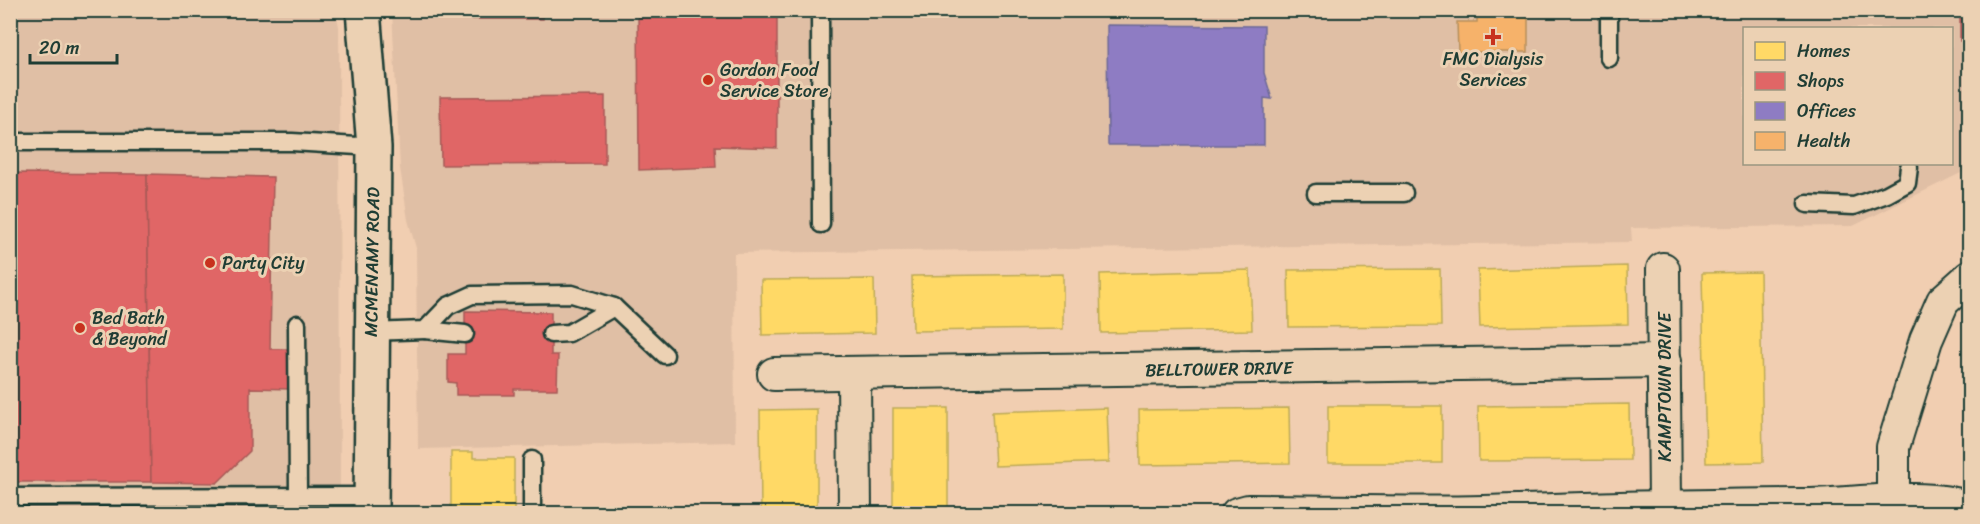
<svg xmlns="http://www.w3.org/2000/svg" width="1980" height="524" font-family="Sriracha,sans-serif">
  <style>
    .built { fill: #e0bfa5; fill-rule: evenodd }
    .homes { fill: #ffd966; stroke: #bcaa57; stroke-width: 1.5 }
    .shops { fill: #e06666; stroke: #a65a57; stroke-width: 1.5 }
    .offices { fill: #8e7cc3; stroke: #6d6998; stroke-width: 1.5 }
    .health { fill: #f6b26b; stroke: #b68f5a; stroke-width: 1.5 }
    .lines { fill: none; stroke-linecap: round; stroke-linejoin: round }
    .service-casing { stroke: #1f3d34; stroke-width: 21 }
    .minor-casing { stroke: #1f3d34; stroke-width: 36 }
    .tertiary-casing { stroke: #1f3d34; stroke-width: 38 }
    .service { stroke: #ecd1b3; stroke-width: 16 }
    .minor { stroke: #ecd1b3; stroke-width: 32 }
    .tertiary { stroke: #ecd1b3; stroke-width: 33 }
    .poi-dot { fill: #c8321e; stroke: #ecd1b3; stroke-width: 2 }
    .labels { text-anchor: middle; stroke-width: 6; stroke-linejoin: round; paint-order: stroke }
    .poi-label { font-size: 18px; fill: #1f3d34; stroke: #ecd1b3; text-anchor: start }
    .street-label { font-size: 18px; fill: #1f3d34; stroke: #ecd1b3 }
  </style>
  <rect width="100%" height="100%" fill="#f1ceb1"/>
  <filter id="ink" filterUnits="userSpaceOnUse"><feTurbulence type="fractalNoise" baseFrequency=".0167" numOctaves="2"/><feDisplacementMap in="SourceGraphic" scale="12" xChannelSelector="R" yChannelSelector="G"/><feConvolveMatrix kernelMatrix="1 2 1 2 8 2 1 2 1" color-interpolation-filters="sRGB"/></filter>
  <g filter="url(#ink)">
    <!-- built -->
    <g class="built">
      <polygon points="10,11 336,11 339,27 340,513 11,513"/>
      <path d="M392 11H1969V169L1853 226 1631 228 1632 242 734 253 735 442 418 449 416 248 408 220 400 168ZM1744 28H1952V164H1744Z"/>
    </g>
    <!-- homes -->
    <g class="homes">
      <polygon points="1627,266 1628,324 1480,327 1478,270"/>
      <polygon points="1440,269 1441,326 1289,327 1288,270"/>
      <polygon points="1250,270 1252,330 1101,333 1100,274"/>
      <polygon points="1760,272 1763,462 1706,463 1702,273"/>
      <polygon points="1063,274 1063,329 913,331 912,276"/>
      <polygon points="874,279 875,333 762,335 761,280"/>
      <polygon points="1629,404 1630,460 1479,461 1478,406"/>
      <rect x="1328" y="406" width="114" height="57"/>
      <rect x="893" y="408" width="55" height="106"/>
      <polygon points="1107,408 1109,462 995,466 992,412"/>
      <polygon points="1289,408 1290,463 1140,465 1139,410"/>
      <polygon points="817,409 817,514 761,514 760,410"/>
      <polygon points="451,452 473,452 473,458 514,458 514,514 451,514"/>
    </g>
    <!-- shops -->
    <g class="shops">
      <rect x="464" y="10" width="79" height="9"/>
      <polygon points="638,10 790,10 790,13 777,13 777,148 715,146 716,167 639,170"/>
      <rect x="1960" y="10" width="10" height="31"/>
      <polygon points="605,96 605,164 441,165 440,97"/>
      <polygon points="10,173 147,174 151,482 10,482"/>
      <polygon points="147,174 273,177 270,349 290,349 290,389 250,388 250,451 217,483 151,482"/>
      <polygon points="465,311 551,312 551,355 558,355 557,389 514,389 514,395 456,395 456,383 448,382 448,354 465,354"/>
    </g>
    <!-- offices -->
    <polygon class="offices" points="1107,25 1264,26 1264,73 1272,99 1264,98 1264,145 1108,145"/>
    <!-- health -->
    <polygon class="health" points="1477,10 1528,10 1528,52 1458,52 1457,22 1477,22"/>
    <g class="lines">
      <defs>
        <g id="service">
          <polyline points="820,10 821,224"/>
          <polyline points="1609,10 1609,58"/>
          <polyline points="10,142 292,142 374,147"/>
          <polyline points="1316,193 1404,193"/>
          <polyline points="1807,204 1854,206 1887,194 1907,183 1909,167"/>
          <polyline points="297,324 298,496"/>
          <polyline points="425,330 465,334"/>
          <polyline points="370,332 425,330 448,306 472,295 572,294 614,307 665,355"/>
          <polyline points="551,334 569,333 614,307"/>
          <polyline points="10,497 371,496"/>
          <polyline points="532,514 532,460"/>
        </g>
        <g id="minor">
          <polyline points="1663,269 1665,505"/>
          <polyline points="774,374 1665,361"/>
          <polyline points="854,375 855,514"/>
          <polyline points="1893,502 1893,447 1926,340 1943,301 1970,277"/>
          <path d="M1237 514 1248 511C1326 511 1405 514 1484 512 1590 509 1696 505 1802 505 1853 505 1923 492 1970 508"/>
        </g>
        <polyline id="tertiary" points="363,10 374,147 371,514"/>
      </defs>
      <!-- service casing -->
      <use href="#service" class="service-casing"/>
      <!-- minor casing -->
      <use href="#minor" class="minor-casing"/>
      <!-- tertiary casing -->
      <use href="#tertiary" class="tertiary-casing"/>
      <!-- service -->
      <use href="#service" class="service"/>
      <!-- minor -->
      <use href="#minor" class="minor"/>
      <!-- tertiary -->
      <use href="#tertiary" class="tertiary"/>
    </g>
  </g>
  <!-- markers -->
  <g class="poi-dot">
    <path d="M1490 28h6v6h6v6h-6v6h-6v-6h-6v-6h6z"/>
    <circle cx="708" cy="80" r="6"/>
    <circle cx="210" cy="263" r="6"/>
    <circle cx="80" cy="328" r="6"/>
  </g>
  <g class="labels">
    <!-- poi labels -->
    <g class="poi-label">
      <text x="1493" y="65" text-anchor="middle">FMC Dialysis<tspan x="1493" dy="21">Services</tspan></text>
      <text x="720" y="76">Gordon Food<tspan x="720" dy="21">Service Store</tspan></text>
      <text x="222" y="269">Party City</text>
      <text x="92" y="324">Bed Bath<tspan x="92" dy="21">&amp; Beyond</tspan></text>
    </g>
    <!-- street labels -->
    <g class="street-label">
      <text transform="translate(372 262) rotate(-89)" y="6">MCMENAMY ROAD</text>
      <text transform="translate(1219 369) rotate(-1)" y="6">BELLTOWER DRIVE</text>
      <text transform="translate(1665 387) rotate(-90)" y="6">KAMPTOWN DRIVE</text>
    </g>
  </g>
  <!-- margin -->
  <rect width="1980" height="524" fill="none" stroke="#ecd1b3" stroke-width="36"/>
  <rect x="18" y="18" width="1944" height="488" fill="none" stroke="#1f3d34" stroke-width="2" filter="url(#ink)"/>
  <!-- legend -->
  <rect x="1743" y="27" width="210" height="138" fill="#ecd1b3" stroke="#9a9680" stroke-width="1.5"/>
  <rect x="1755" y="42" width="30" height="18" fill="#ffd966" stroke="#9a9680" stroke-width="1.5"/>
  <text x="1797" y="57" font-size="18" fill="#1f3d34">Homes</text>
  <rect x="1755" y="72" width="30" height="18" fill="#e06666" stroke="#9a9680" stroke-width="1.5"/>
  <text x="1797" y="87" font-size="18" fill="#1f3d34">Shops</text>
  <rect x="1755" y="102" width="30" height="18" fill="#8e7cc3" stroke="#9a9680" stroke-width="1.5"/>
  <text x="1797" y="117" font-size="18" fill="#1f3d34">Offices</text>
  <rect x="1755" y="132" width="30" height="18" fill="#f6b26b" stroke="#9a9680" stroke-width="1.5"/>
  <text x="1797" y="147" font-size="18" fill="#1f3d34">Health</text>
  <!-- scale -->
  <path d="M30 54v9h87v-9" fill="none" stroke="#1f3d34" stroke-width="3"/>
  <text x="39" y="54" font-size="18" fill="#1f3d34" stroke="#ecd1b3" stroke-width="4.5" paint-order="stroke">20 m</text>
</svg>
